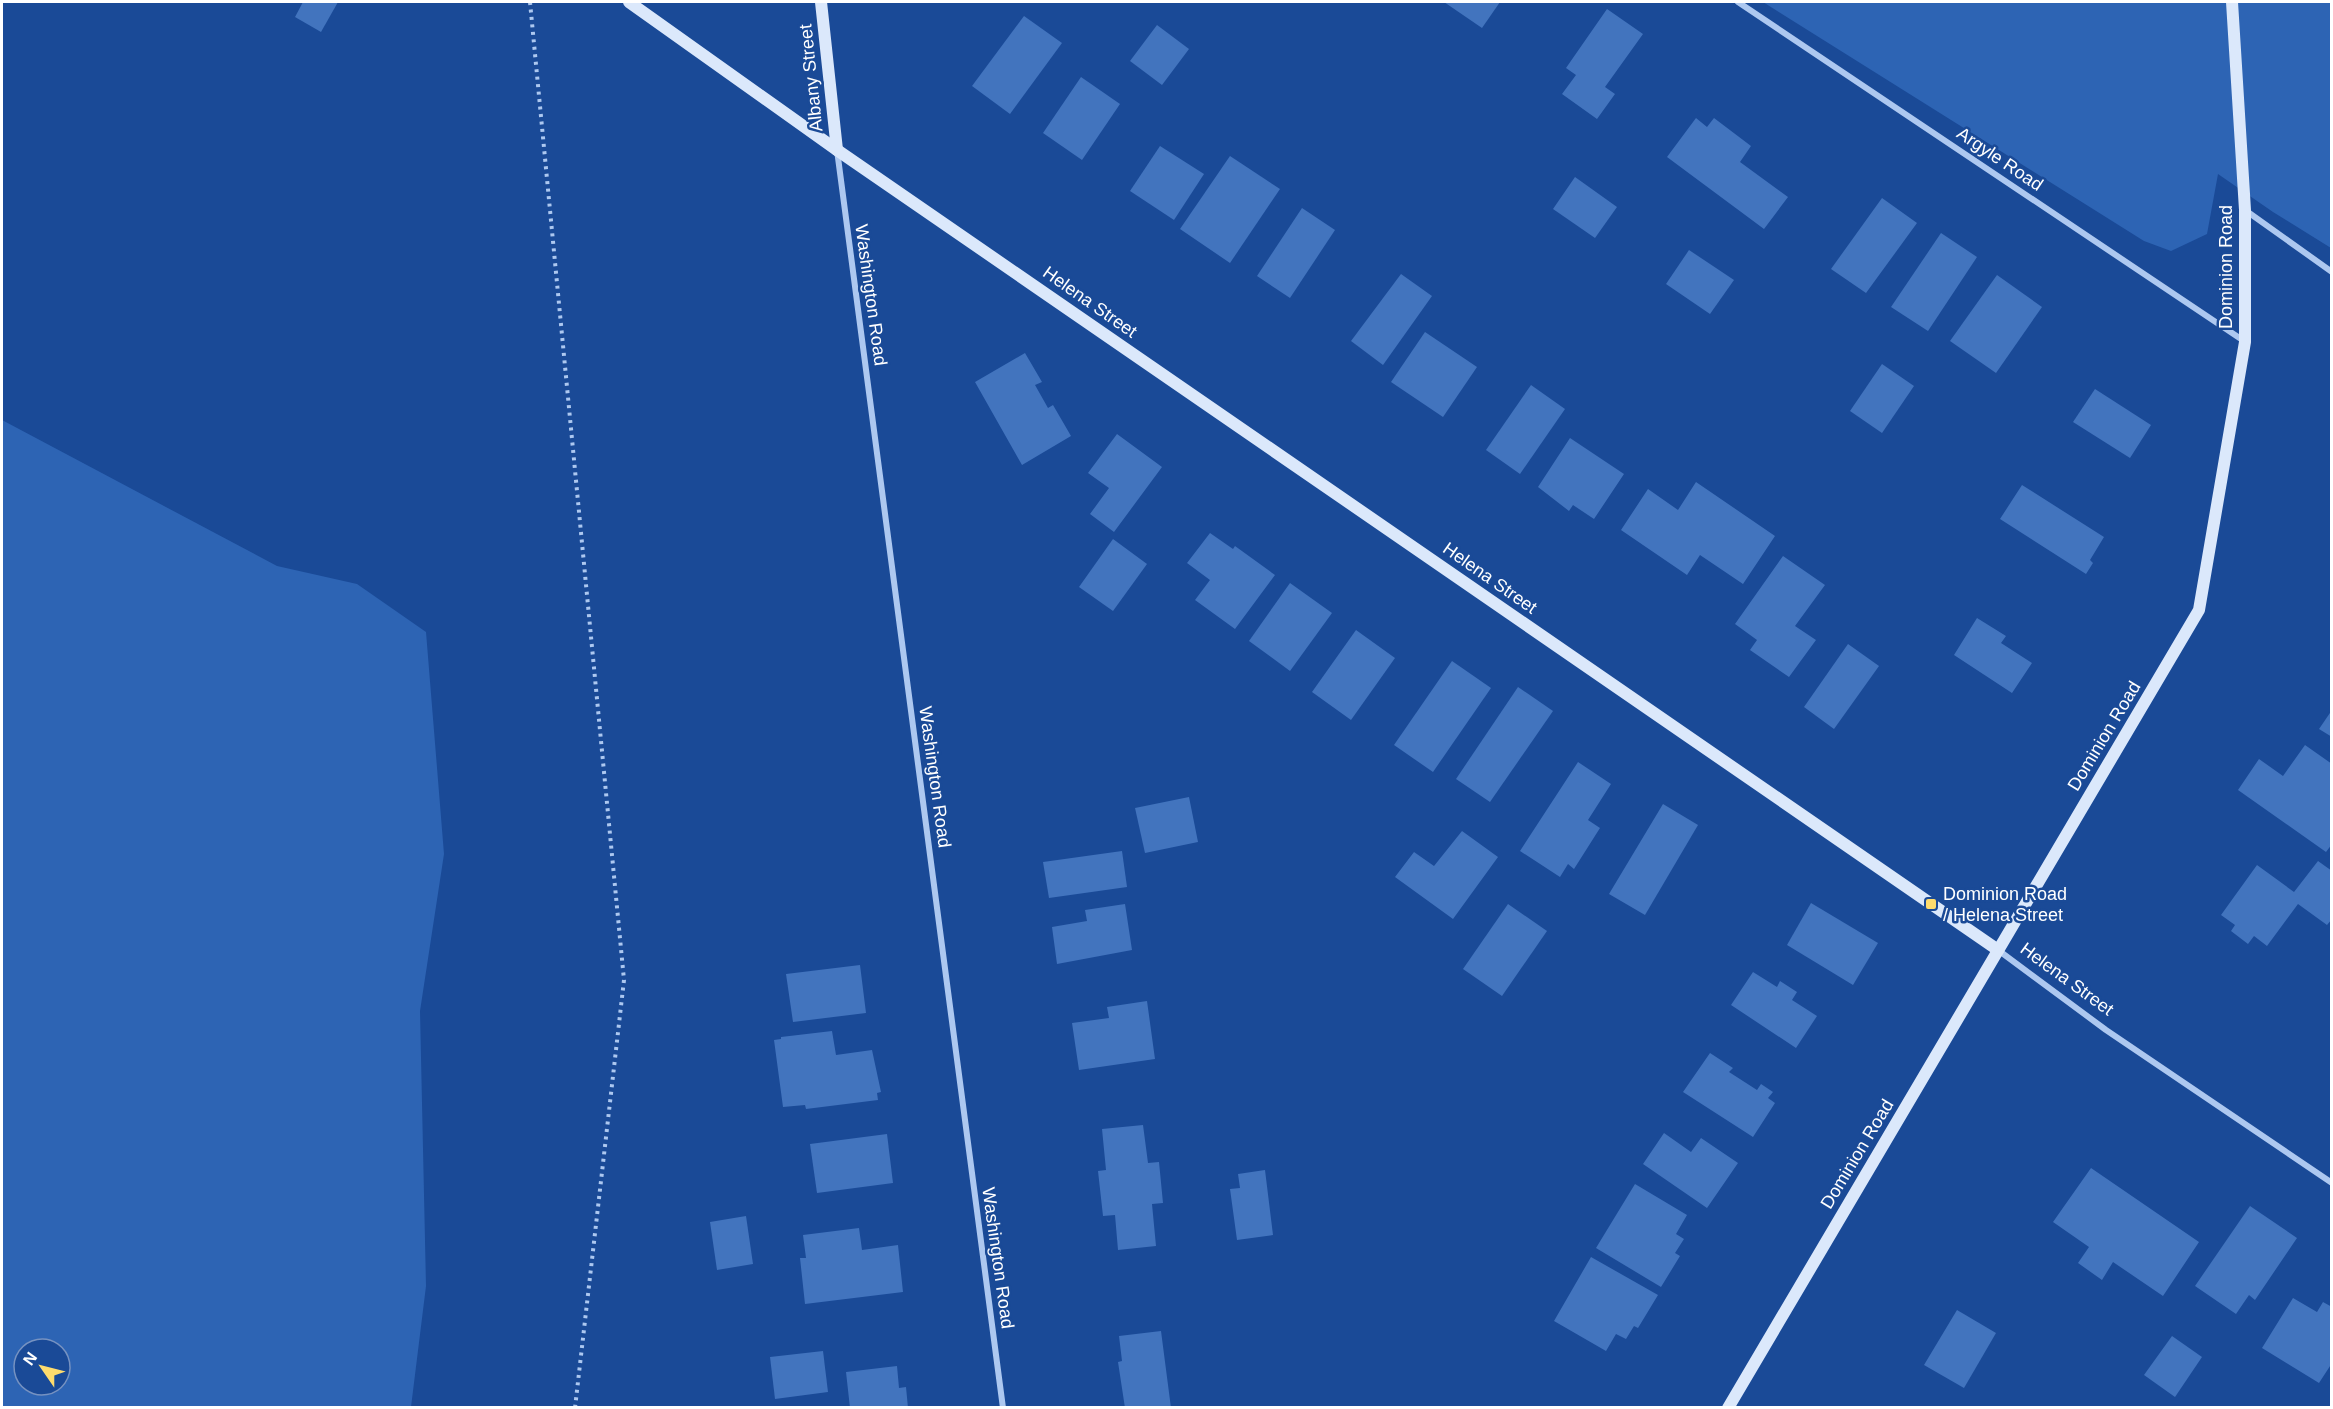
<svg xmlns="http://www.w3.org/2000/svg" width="2333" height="1409" font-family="Arial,sans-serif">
  <rect width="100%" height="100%" fill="#1a4a97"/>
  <g fill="#2d64b4" fill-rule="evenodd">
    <path d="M1763,2H2331V248L2273,212L2218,174L2207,234L2171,251L2144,241Z"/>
    <path d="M2,420L277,566L357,584L426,632L444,854L420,1011L426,1286L411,1407H2ZM24,1349H60V1385H24Z"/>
  </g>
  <g fill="#4274be">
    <path d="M303,2H338L321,32L295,17Z"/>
    <path d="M1444,2H1500L1482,28Z"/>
    <path d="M1607,9L1643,34L1605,87L1615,94L1597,119L1562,94L1576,75L1566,68Z"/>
    <path d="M1024,16L1062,43L1010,114L972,86Z"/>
    <path d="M1157,25L1189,49L1162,85L1130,61Z"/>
    <path d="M1081,77L1120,104L1082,160L1043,133Z"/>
    <path d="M1696,118L1707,127L1714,118L1751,146L1740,162L1788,197L1764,229L1667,157Z"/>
    <path d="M1160,146L1204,174L1174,220L1130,191Z"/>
    <path d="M1230,156L1280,189L1230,263L1180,229Z"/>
    <path d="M1575,177L1617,207L1595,238L1553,209Z"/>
    <path d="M1882,198L1917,223L1866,293L1831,269Z"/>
    <path d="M1302,208L1335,230L1290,298L1257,276Z"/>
    <path d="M1941,233L1977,257L1928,331L1891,307Z"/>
    <path d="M1689,250L1734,280L1710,314L1666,284Z"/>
    <path d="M1401,274L1432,296L1383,365L1351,341Z"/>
    <path d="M1997,275L2042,307L1996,373L1950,341Z"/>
    <path d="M1425,332L1477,367L1443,417L1391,382Z"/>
    <path d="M1025,353L1042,382L1035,385L1048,408L1053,405L1071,436L1022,465L975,382Z"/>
    <path d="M1882,364L1914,386L1882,433L1850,411Z"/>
    <path d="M1531,385L1565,409L1520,474L1486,450Z"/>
    <path d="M2095,389L2151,425L2130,458L2073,422Z"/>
    <path d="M1117,434L1162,467L1114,532L1090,514L1109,488L1088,473Z"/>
    <path d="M1570,438L1624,474L1594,519L1573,505L1569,511L1538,487Z"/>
    <path d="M1696,482L1775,536L1743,584L1700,555L1687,575L1621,530L1648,489L1678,510Z"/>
    <path d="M2022,485L2104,537L2090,560L2093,563L2086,574L2000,519Z"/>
    <path d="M1210,533L1233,549L1235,546L1275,575L1235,629L1195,600L1210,580L1187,563Z"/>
    <path d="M1113,539L1147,564L1113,611L1079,587Z"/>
    <path d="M1783,556L1825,585L1795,626L1816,640L1789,677L1750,650L1757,640L1735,624Z"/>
    <path d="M1290,583L1332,613L1290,671L1249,641Z"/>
    <path d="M1977,618L2006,636L2001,643L2032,663L2012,693L1954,655Z"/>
    <path d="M1356,630L1395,658L1351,720L1312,692Z"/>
    <path d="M1848,644L1879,666L1834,729L1804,707Z"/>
    <path d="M1452,661L1491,688L1433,772L1394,745Z"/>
    <path d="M1518,687L1553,711L1490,802L1456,779Z"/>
    <path d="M2332,710V737L2319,729Z"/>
    <path d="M2305,745L2332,764V844L2326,852L2238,790L2259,759L2283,776Z"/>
    <path d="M1578,762L1611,784L1588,820L1600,828L1574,869L1568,864L1560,877L1520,851Z"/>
    <path d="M1189,797L1198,842L1145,853L1135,808Z"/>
    <path d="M1663,804L1698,825L1645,915L1609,894Z"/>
    <path d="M1462,831L1498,857L1453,919L1395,877L1414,852L1434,866Z"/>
    <path d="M1122,851L1127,887L1049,898L1043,862Z"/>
    <path d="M2318,861L2332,871V919L2327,925L2298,904L2267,946L2254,936L2248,944L2231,931L2235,925L2221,915L2257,865L2294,892Z"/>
    <path d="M1811,903L1878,943L1853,985L1787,945Z"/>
    <path d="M1125,904L1132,950L1057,964L1052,927L1087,921L1085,910Z"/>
    <path d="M1508,904L1547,931L1502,996L1463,969Z"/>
    <path d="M860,965L866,1013L793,1022L786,974Z"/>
    <path d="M1753,972L1777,987L1780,981L1797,992L1792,1000L1817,1016L1796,1048L1731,1005Z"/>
    <path d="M1147,1001L1155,1059L1079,1070L1072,1023L1109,1018L1107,1007Z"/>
    <path d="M832,1031L836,1055L872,1050L881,1092L877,1093L878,1100L806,1109L805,1105L783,1107L774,1040L781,1039V1037Z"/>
    <path d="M1710,1053L1733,1068L1729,1072L1757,1090L1761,1084L1773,1092L1768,1098L1775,1103L1753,1137L1683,1092Z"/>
    <path d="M1143,1125L1148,1163L1159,1162L1163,1203L1152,1204L1156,1246L1118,1250L1115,1215L1103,1216L1098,1171L1106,1170L1102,1129Z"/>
    <path d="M1664,1133L1691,1152L1701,1138L1738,1163L1707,1208L1643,1164Z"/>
    <path d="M887,1134L893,1183L817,1193L810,1144Z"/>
    <path d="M2091,1168L2199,1242L2163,1296L2113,1262L2102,1280L2078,1263L2089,1247L2053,1222Z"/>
    <path d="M1265,1170L1273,1235L1237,1240L1230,1189L1240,1188L1238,1174Z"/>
    <path d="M1635,1184L1687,1215L1676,1234L1684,1239L1675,1253L1680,1256L1661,1287L1596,1248Z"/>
    <path d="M2250,1206L2297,1238L2255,1300L2249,1295L2236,1314L2195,1286Z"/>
    <path d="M746,1216L753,1264L717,1270L710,1222Z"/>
    <path d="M859,1228L862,1250L898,1245L903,1292L805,1304L800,1258H806L803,1235Z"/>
    <path d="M1591,1257L1658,1295L1638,1328L1634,1326L1626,1339L1616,1334L1606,1351L1554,1321Z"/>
    <path d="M2293,1298L2317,1312L2323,1302L2332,1307V1363L2319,1383L2262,1348Z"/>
    <path d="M1957,1310L1996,1333L1964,1388L1924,1365Z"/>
    <path d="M1161,1331L1171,1408H1125L1118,1362L1122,1361L1119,1336Z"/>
    <path d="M2172,1336L2202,1357L2175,1397L2144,1375Z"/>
    <path d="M823,1351L828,1392L775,1399L770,1357Z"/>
    <path d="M897,1366L899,1388L906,1387L908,1408H850L846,1372Z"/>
  </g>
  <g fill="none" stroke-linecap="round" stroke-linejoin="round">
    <path stroke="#adc8f0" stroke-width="4" stroke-dasharray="3 4.5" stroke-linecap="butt" d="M530,2L624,980L575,1408"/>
    <g stroke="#adc8f0" stroke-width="6">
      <path d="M1738,2L2244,341"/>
      <path d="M837,150L1003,1408"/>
      <path d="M2245,210L2332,272"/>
      <path d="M1998,950L2106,1030L2332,1183"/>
    </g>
    <g stroke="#dbe8fb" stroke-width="12">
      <path d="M629,2L837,150L1998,950"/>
      <path d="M821,2L837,150"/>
      <path d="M1728,1408L2199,610L2245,342V210L2232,2"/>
    </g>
  </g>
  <rect fill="#ffdc6d" stroke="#1a4a97" stroke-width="2" x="1925" y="898" width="12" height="12" rx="3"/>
  <g text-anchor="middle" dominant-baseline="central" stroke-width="5" stroke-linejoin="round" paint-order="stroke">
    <g font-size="18" fill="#fff" stroke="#1a4a97">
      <text transform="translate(811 78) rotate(-96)">Albany Street</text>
      <text transform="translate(2000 159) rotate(34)">Argyle Road</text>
      <text transform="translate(2226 267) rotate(-90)">Dominion Road</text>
      <text transform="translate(871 295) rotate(82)">Washington Road</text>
      <text transform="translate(1090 302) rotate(35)">Helena Street</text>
      <text transform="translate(1490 578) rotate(35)">Helena Street</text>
      <text transform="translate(2104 736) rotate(-59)">Dominion Road</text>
      <text transform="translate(935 777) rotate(82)">Washington Road</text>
      <text transform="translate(2067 979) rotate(36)">Helena Street</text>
      <text transform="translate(1857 1154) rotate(-59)">Dominion Road</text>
      <text transform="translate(998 1258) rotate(82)">Washington Road</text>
    </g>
    <g font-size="18" fill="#fff" stroke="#1a4a97" text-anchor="start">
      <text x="1943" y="894">Dominion Road<tspan x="1943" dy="21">/ Helena Street</tspan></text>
    </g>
  </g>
  <rect width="2333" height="1409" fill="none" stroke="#ffffff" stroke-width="6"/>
  <g transform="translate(42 1367) rotate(305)"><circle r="28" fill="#1a4a97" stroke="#7692c1" stroke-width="1.5"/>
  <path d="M0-4.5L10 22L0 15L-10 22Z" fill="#ffdc6d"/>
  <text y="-9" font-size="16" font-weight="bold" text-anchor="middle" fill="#ffffff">N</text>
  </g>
</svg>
